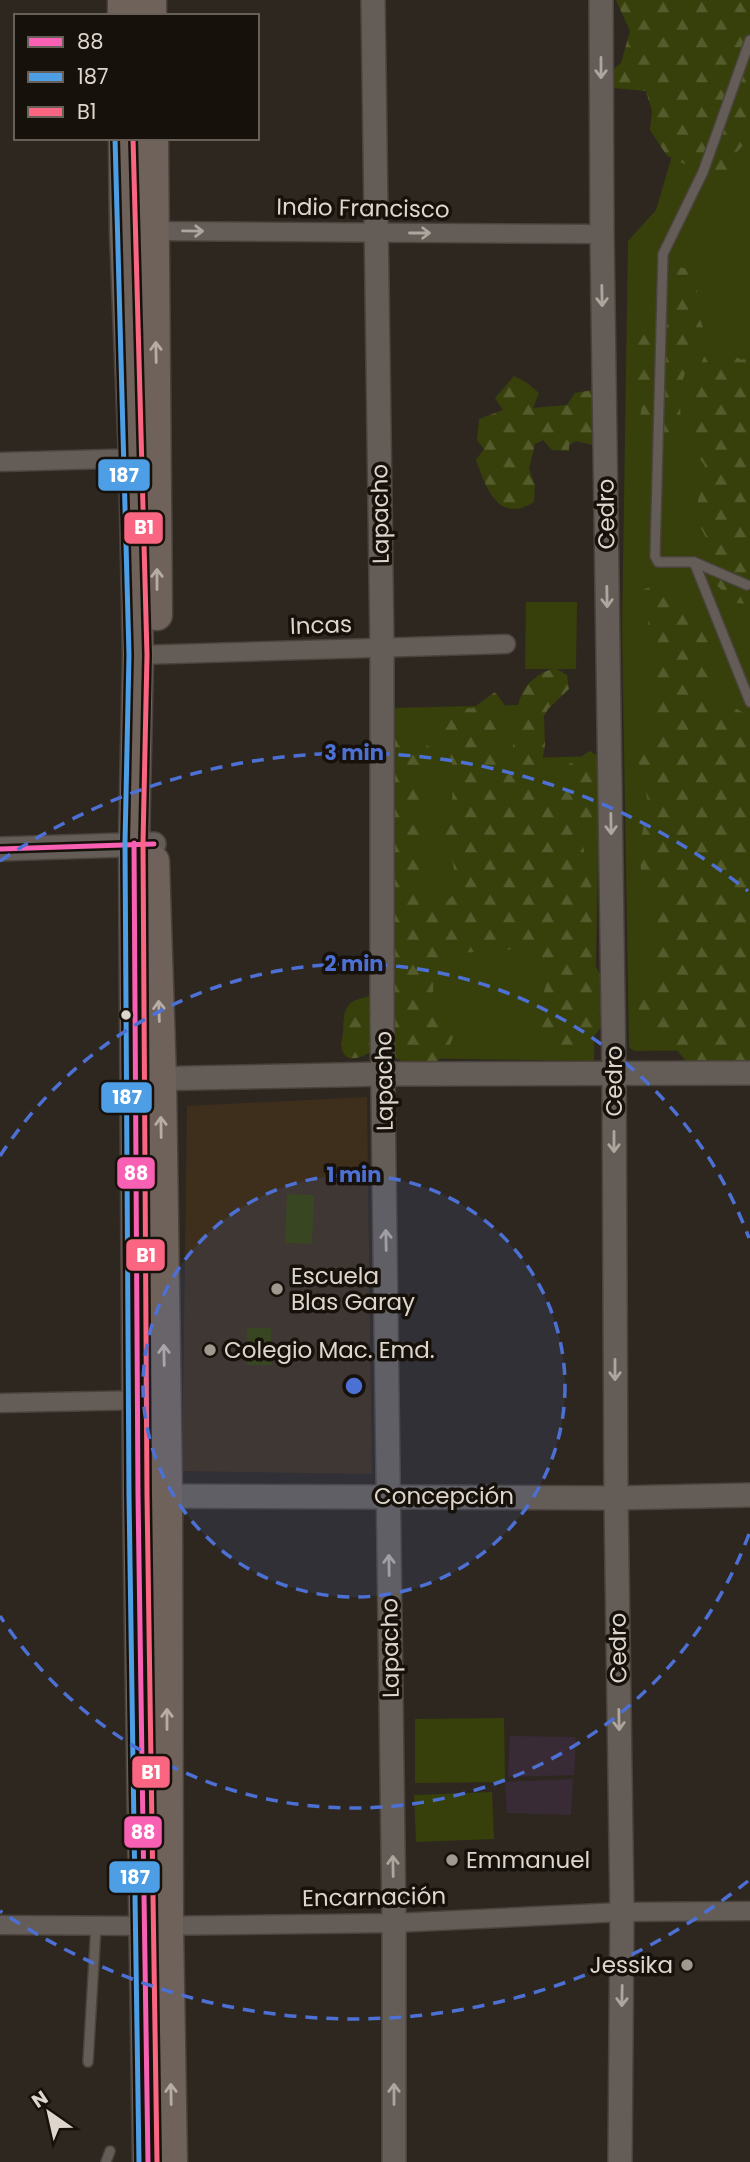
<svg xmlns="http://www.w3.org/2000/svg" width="750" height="2162" font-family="Poppins,sans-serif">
  <defs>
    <pattern id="forest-firs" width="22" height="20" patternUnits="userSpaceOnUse" patternTransform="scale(1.75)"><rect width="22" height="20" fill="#37400a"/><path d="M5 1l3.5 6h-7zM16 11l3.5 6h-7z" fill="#545b2c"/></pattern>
  </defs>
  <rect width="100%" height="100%" fill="#2e2720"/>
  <path fill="#3e2f1d" d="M367,1097L372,1474L182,1471L187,1106Z"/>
  <g fill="#382b36">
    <path d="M510,1736L576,1737L574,1775L508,1777Z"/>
    <path d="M573,1779L571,1815L507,1813L505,1782Z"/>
  </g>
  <g fill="#37400a">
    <path d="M718,0H750V1050L634,1051L629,1047L622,630L628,241L656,210Z"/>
    <path d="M526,602H577L576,669H525Z"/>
    <path d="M524,705L527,758L600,756L594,1061L397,1058L386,708Z"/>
    <path d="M287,1194L314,1195L312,1244L285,1243Z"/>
    <path d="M247,1328H271L272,1365H247Z"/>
    <path d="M504,1718L505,1782L415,1783V1719Z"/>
    <path d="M492,1792L494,1839L416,1842L414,1795Z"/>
  </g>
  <g fill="url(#forest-firs)">
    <path d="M616,0H746V12L750,21V138L734,155L723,188L703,172L667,156L650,130L652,111L646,91L614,88L604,77L621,63L630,31Z"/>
    <path d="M674,266L692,270L697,280V311L704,330C688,359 675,390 682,423L668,435L642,440L640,419L642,403L636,389L635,350L636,333L641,321L656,319L668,311L671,284L663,274Z"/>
    <path d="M716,348L742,360L750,355V604L736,603L711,580V547L695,517L705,466L694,450L693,380L704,357Z"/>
    <path d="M514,376L526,382L539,393L533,408L567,405L575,393L593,390L596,435L593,445L576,441L569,445V451L552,450L543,440L535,444L529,469L535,485L534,502C498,524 486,488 476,460L484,449L477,440L479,419L503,410L495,398Z"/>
    <path d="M674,576L676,596L694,612L713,651L706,690L750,717V1067L697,1073L664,1036L637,1019L643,985L657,974L654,931L658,904L642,879L639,851L648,802L637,756L651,729V702L660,685L649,657L648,621L643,590Z"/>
    <path d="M555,668L567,675L569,689L548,709L544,716L545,746L539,775L540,789L552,797L560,783L563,768L590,751L602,759L598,803L586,832L583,846L592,890L595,965L602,978L606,1020C593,1039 582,1052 559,1057L536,1041L538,1010L547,982L549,967L541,956L530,948L445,954C425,984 432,1012 453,1037C449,1048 445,1057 434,1063C426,1067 422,1067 414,1065C409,1064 402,1062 398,1059C379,1042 396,951 392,925V737L406,730L419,736L429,747C432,781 403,870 430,896C434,900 440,901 445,903L457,891L453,863L447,849L445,835L452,807L453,777L452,763L444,733L445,718L458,709L473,708L495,692L504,704C500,722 493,742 495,760L510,765C520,724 506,683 555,668Z"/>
    <path d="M369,996L374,997L375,1048C368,1055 347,1066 342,1050C340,1045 343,1038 343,1033C344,1024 342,1013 349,1005C353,999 362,999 369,996Z"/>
  </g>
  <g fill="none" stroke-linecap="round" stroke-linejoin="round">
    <defs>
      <g id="service">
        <path d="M694,562L750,702"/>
        <path d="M747,585L694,562H658L655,556L663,254L703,172L750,40"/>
        <path d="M88,2062L96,1926"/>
        <path d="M106,2162L110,2151"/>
      </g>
      <g id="minor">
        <path d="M146,231L602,234"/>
        <path d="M0,462L143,458"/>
        <path d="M138,655L506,644"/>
        <path d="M0,1403L147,1400"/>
        <path d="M0,1925L146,1926L394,1923L622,1912L750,1911"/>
      </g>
      <g id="tertiary">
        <path d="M373,0L382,648V1022L394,1923V2162"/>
        <path d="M601,0L602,234L614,1074L616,1498L622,1912L620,2162"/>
        <path d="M0,849L154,844"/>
        <path d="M144,1079L385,1074L750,1073"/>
        <path d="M151,1496L616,1498L750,1495"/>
      </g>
      <g id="trunk">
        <path d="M123,0V16"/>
        <path d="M151,0V16"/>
        <path d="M124,138L125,232L134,458L138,655L134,843L138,1495L148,2162"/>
        <path d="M153,138L157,615"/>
        <path d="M154,861L161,1079L167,1496L168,1925L172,2162"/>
      </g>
    </defs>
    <use href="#service" stroke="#4a433d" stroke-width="12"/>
    <use href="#minor" stroke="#4a433d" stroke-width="21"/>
    <use href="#tertiary" stroke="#4a433d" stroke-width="26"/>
    <use href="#trunk" stroke="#4a433d" stroke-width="33"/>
    <use href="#service" stroke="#645d57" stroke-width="9"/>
    <use href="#minor" stroke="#645d57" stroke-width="18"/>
    <use href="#tertiary" stroke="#645d57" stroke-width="23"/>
    <use href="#trunk" stroke="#6e625a" stroke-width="30"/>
    <defs>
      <g id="bus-1">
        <path d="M134,843L138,1495L148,2162"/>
        <path d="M0,849L154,844"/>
      </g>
      <path id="bus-2" d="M115,138L129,655L125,843L129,1495L139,2162"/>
      <path id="bus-3" d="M133,138L147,655L143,843L147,1495L157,2162"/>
    </defs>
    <use href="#bus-1" stroke="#17110b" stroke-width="10"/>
    <use href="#bus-2" stroke="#17110b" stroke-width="10"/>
    <use href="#bus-3" stroke="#17110b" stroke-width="10"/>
    <use href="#bus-1" stroke="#f860b3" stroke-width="5"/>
    <use href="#bus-2" stroke="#4d9ee5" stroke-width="5"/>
    <use href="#bus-3" stroke="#fa6682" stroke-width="5"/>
  </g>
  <defs><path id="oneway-shaft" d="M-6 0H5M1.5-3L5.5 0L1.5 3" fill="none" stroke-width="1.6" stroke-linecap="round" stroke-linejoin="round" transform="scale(1.75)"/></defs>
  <g stroke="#ada69e">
    <use href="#oneway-shaft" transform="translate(601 68) rotate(90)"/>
    <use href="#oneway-shaft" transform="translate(193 231) rotate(1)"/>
    <use href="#oneway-shaft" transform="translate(420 233)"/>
    <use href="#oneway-shaft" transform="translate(602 296) rotate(89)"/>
    <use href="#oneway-shaft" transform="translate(607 597) rotate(89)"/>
    <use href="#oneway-shaft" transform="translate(611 824) rotate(89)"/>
    <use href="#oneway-shaft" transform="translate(614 1142) rotate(90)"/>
    <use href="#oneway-shaft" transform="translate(386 1240) rotate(-91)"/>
    <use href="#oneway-shaft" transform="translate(615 1370) rotate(90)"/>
    <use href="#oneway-shaft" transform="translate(389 1565) rotate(-91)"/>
    <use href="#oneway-shaft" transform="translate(619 1720) rotate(89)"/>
    <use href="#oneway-shaft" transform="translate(393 1866) rotate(-91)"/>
    <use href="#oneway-shaft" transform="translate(622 1996) rotate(91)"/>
    <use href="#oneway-shaft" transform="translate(394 2094) rotate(-90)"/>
  </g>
  <g stroke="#b7ada5">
    <use href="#oneway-shaft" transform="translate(156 352) rotate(-91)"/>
    <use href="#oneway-shaft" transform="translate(157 579) rotate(-90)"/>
    <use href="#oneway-shaft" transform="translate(159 1011) rotate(-92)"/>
    <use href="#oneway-shaft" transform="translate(161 1127) rotate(-91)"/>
    <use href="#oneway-shaft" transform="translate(164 1355) rotate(-91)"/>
    <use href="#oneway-shaft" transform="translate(167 1719) rotate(-90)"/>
    <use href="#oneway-shaft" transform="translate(171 2094) rotate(-91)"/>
  </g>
  <circle cx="354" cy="1386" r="211" fill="#4d70d5" fill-opacity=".12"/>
  <g fill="none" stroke="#4d70d5" stroke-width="3.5" stroke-dasharray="12 9">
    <circle cx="354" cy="1386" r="211"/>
    <path d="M749 1534A422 422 0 0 1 0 1616M0 1156A422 422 0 0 1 749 1238"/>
    <path d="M748 1881A633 633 0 0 1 0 1911M0 861A633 633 0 0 1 748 891"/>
  </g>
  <circle fill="#ded6cd" stroke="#17110b" stroke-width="2.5" cx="126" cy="1015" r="6"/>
  <g fill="#a09990" stroke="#17110b" stroke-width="2.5">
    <circle cx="277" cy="1289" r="7"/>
    <circle cx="210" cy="1350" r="7"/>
    <circle cx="452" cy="1860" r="7"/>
    <circle cx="687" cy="1965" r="7"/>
  </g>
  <g text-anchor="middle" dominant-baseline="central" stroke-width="7" stroke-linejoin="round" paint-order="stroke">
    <g font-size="23" fill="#ded6cd" stroke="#17110b">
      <text transform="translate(363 208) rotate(1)">Indio Francisco</text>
      <text transform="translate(380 514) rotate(-91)">Lapacho</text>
      <text transform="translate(606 514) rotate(-91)">Cedro</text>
      <text transform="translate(321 625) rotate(-2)">Incas</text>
      <text transform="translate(384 1081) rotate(-91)">Lapacho</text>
      <text transform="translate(614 1081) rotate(-90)">Cedro</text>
      <text x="444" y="1496">Concepción</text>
      <text transform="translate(390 1648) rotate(-91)">Lapacho</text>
      <text transform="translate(618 1648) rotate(-91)">Cedro</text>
      <text transform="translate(374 1897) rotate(-1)">Encarnación</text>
    </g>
    <g font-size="23" fill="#ded6cd" stroke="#17110b" text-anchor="start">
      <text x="291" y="1276">Escuela<tspan x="291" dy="26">Blas Garay</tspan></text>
      <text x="224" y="1350">Colegio Mac. Emd.</text>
      <text x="466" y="1860">Emmanuel</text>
      <text x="673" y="1965" text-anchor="end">Jessika</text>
    </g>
  </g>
  <circle cx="354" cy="1386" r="10" fill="#4d70d5" stroke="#17110b" stroke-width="3.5"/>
  <g font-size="21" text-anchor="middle" font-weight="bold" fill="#4d70d5" stroke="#17110b" stroke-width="7" stroke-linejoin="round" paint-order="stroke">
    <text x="354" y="760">3 min</text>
    <text x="354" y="971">2 min</text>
    <text x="354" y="1182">1 min</text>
  </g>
  <g stroke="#17110b" stroke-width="2.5">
    <rect x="97" y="458" width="54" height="34" rx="7" fill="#4d9ee5"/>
    <rect x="123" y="511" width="41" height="34" rx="7" fill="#fa6682"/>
    <rect x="100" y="1081" width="53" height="33" rx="7" fill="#4d9ee5"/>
    <rect x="116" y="1156" width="40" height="34" rx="7" fill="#f860b3"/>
    <rect x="125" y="1238" width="41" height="34" rx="7" fill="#fa6682"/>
    <rect x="131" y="1755" width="40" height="34" rx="7" fill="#fa6682"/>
    <rect x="123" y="1815" width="40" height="34" rx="7" fill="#f860b3"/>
    <rect x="108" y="1860" width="53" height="34" rx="7" fill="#4d9ee5"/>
  </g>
  <g font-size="19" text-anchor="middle" font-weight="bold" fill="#fff">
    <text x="124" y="482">187</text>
    <text x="144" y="534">B1</text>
    <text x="127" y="1104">187</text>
    <text x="136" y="1180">88</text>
    <text x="146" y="1262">B1</text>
    <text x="151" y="1779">B1</text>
    <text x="143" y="1839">88</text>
    <text x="135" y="1884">187</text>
  </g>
  <rect x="14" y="14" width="245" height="126" fill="#17110b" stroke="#676059" stroke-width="2"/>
  <rect x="28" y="37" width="35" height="10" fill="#f860b3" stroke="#676059" stroke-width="2"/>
  <text x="77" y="49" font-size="21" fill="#ded6cd">88</text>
  <rect x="28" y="72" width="35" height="10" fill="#4d9ee5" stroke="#676059" stroke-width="2"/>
  <text x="77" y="84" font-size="21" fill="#ded6cd">187</text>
  <rect x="28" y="107" width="35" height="10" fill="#fa6682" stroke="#676059" stroke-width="2"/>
  <text x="77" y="119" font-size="21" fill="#ded6cd">B1</text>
  <g transform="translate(49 2113) rotate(326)" stroke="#17110b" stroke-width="5" paint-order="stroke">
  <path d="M0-5L12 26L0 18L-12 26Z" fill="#ded6cd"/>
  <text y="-10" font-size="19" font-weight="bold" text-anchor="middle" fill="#ded6cd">N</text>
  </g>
</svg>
